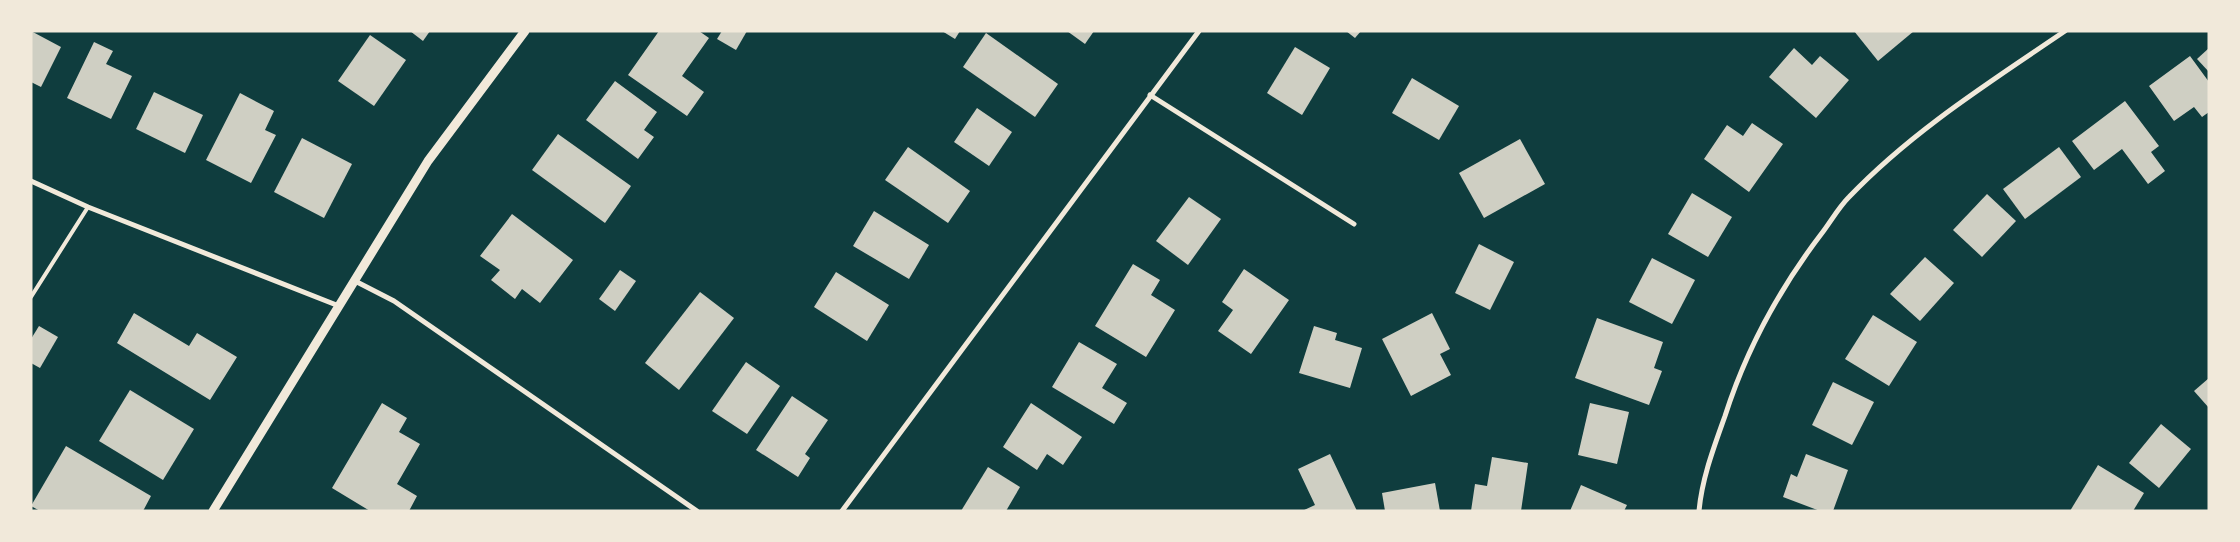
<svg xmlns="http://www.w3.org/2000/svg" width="2240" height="542" font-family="'PT Sans',sans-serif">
  <rect width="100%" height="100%" fill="#0f3d3e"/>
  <g fill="#cfcfc3">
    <path d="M31,31L61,47L41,87L31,82Z"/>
    <path d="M410,31H430L423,41Z"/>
    <path d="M659,31H699L709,38L682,76L704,92L687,116L628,75Z"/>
    <path d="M722,31H747L736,50L717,39Z"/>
    <path d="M942,31H960L955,39Z"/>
    <path d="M1067,31H1094L1085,44Z"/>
    <path d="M1346,31H1361L1355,38Z"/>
    <path d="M1854,31H1914L1878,61Z"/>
    <path d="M986,33L1058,84L1035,117L963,67Z"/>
    <path d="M370,35L406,60L374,106L338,81Z"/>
    <path d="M94,42L113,51L106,64L132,76L111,119L67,98Z"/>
    <path d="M1295,47L1330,68L1302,115L1267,93Z"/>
    <path d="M1794,48L1812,65L1820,56L1849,80L1816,118L1769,77Z"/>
    <path d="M2209,48V72L2197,59Z"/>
    <path d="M2190,56L2209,82V112L2202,117L2194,107L2174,121L2149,86Z"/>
    <path d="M1412,78L1459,106L1439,140L1392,113Z"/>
    <path d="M615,81L657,112L644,130L654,137L638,159L586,120Z"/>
    <path d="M154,92L203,115L185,153L136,129Z"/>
    <path d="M240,93L274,111L265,130L276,135L251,183L206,160Z"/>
    <path d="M2125,101L2159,146L2151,152L2165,171L2148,184L2122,149L2094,170L2072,141Z"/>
    <path d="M977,108L1012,132L989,166L954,142Z"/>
    <path d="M1752,123L1783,144L1749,192L1704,159L1727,125L1743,136Z"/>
    <path d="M558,134L631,186L605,223L532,170Z"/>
    <path d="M302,138L352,164L324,218L274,192Z"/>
    <path d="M1520,139L1545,184L1484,218L1459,173Z"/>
    <path d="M908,147L970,191L948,223L885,180Z"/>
    <path d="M2059,147L2081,177L2025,219L2003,189Z"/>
    <path d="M1692,193L1732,217L1708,257L1668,234Z"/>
    <path d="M1987,194L2016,221L1982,257L1953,230Z"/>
    <path d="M1189,197L1221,219L1188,265L1156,241Z"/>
    <path d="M874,211L929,245L909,279L853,246Z"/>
    <path d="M512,214L573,260L540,303L522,289L515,299L491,280L500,270L480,256Z"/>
    <path d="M1479,244L1514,262L1490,310L1455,293Z"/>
    <path d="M1925,257L1954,283L1920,321L1890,294Z"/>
    <path d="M1652,258L1695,280L1672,324L1629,302Z"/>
    <path d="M1133,264L1160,280L1151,295L1175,310L1146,357L1095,326Z"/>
    <path d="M1244,269L1289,300L1251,354L1218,331L1233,310L1222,302Z"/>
    <path d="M620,270L636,281L615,311L599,299Z"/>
    <path d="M836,272L889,305L867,341L814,307Z"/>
    <path d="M700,292L734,318L679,390L645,363Z"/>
    <path d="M134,313L189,346L197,333L237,357L210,400L117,343Z"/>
    <path d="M1432,313L1450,349L1440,354L1451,375L1411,396L1382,339Z"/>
    <path d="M1873,315L1917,342L1889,386L1845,359Z"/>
    <path d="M1597,318L1663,342L1654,368L1662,371L1649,405L1575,378Z"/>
    <path d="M39,326L58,337L40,368L31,363V339Z"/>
    <path d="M1314,326L1337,333L1335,340L1362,348L1350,388L1299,373Z"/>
    <path d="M1079,342L1117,364L1102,388L1127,403L1114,424L1052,387Z"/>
    <path d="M746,362L780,386L747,434L712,411Z"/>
    <path d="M2209,378V408L2194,391Z"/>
    <path d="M1833,382L1874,402L1852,445L1812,425Z"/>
    <path d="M130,390L194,429L163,480L99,441Z"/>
    <path d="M792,396L828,420L805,454L810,458L798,477L756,450Z"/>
    <path d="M382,403L407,418L399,432L420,444L397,484L417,496L409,511H370L332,488Z"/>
    <path d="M1031,403L1082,437L1063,465L1047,454L1037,470L1003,447Z"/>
    <path d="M1590,403L1629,412L1617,464L1578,455Z"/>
    <path d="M2161,424L2191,449L2159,488L2129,463Z"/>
    <path d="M66,446L151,496L143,511H40L31,506Z"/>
    <path d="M1330,454L1357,511H1302L1315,505L1298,469Z"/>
    <path d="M1806,454L1848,470L1833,511H1820L1783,497L1791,474L1797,477Z"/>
    <path d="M1492,457L1528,463L1521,511H1471L1475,484L1487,486Z"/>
    <path d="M2098,465L2144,493L2133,511H2070Z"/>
    <path d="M988,467L1020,487L1006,511H961Z"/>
    <path d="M1435,483L1440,511H1385L1382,493Z"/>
    <path d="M1581,485L1627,505L1624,511H1570Z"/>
  </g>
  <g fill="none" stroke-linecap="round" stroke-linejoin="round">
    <path stroke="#f1e9da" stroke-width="4" d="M31,297L88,207"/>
    <g stroke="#f1e9da" stroke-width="5">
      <path d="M1150,95L1354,224"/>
      <path d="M31,181L88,207L339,306"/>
      <path d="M355,281L394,301L697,511"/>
      <path d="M842,511L1199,31"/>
      <path d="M1699,511C1702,478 1714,447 1725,416C1746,350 1780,288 1822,233C1831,221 1839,207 1849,197C1912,131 1990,82 2065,31"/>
    </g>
    <path stroke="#f1e9da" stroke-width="9" d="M213,511L428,161L525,31"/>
  </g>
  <rect width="2240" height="542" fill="none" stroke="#f1e9da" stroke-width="65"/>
</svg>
